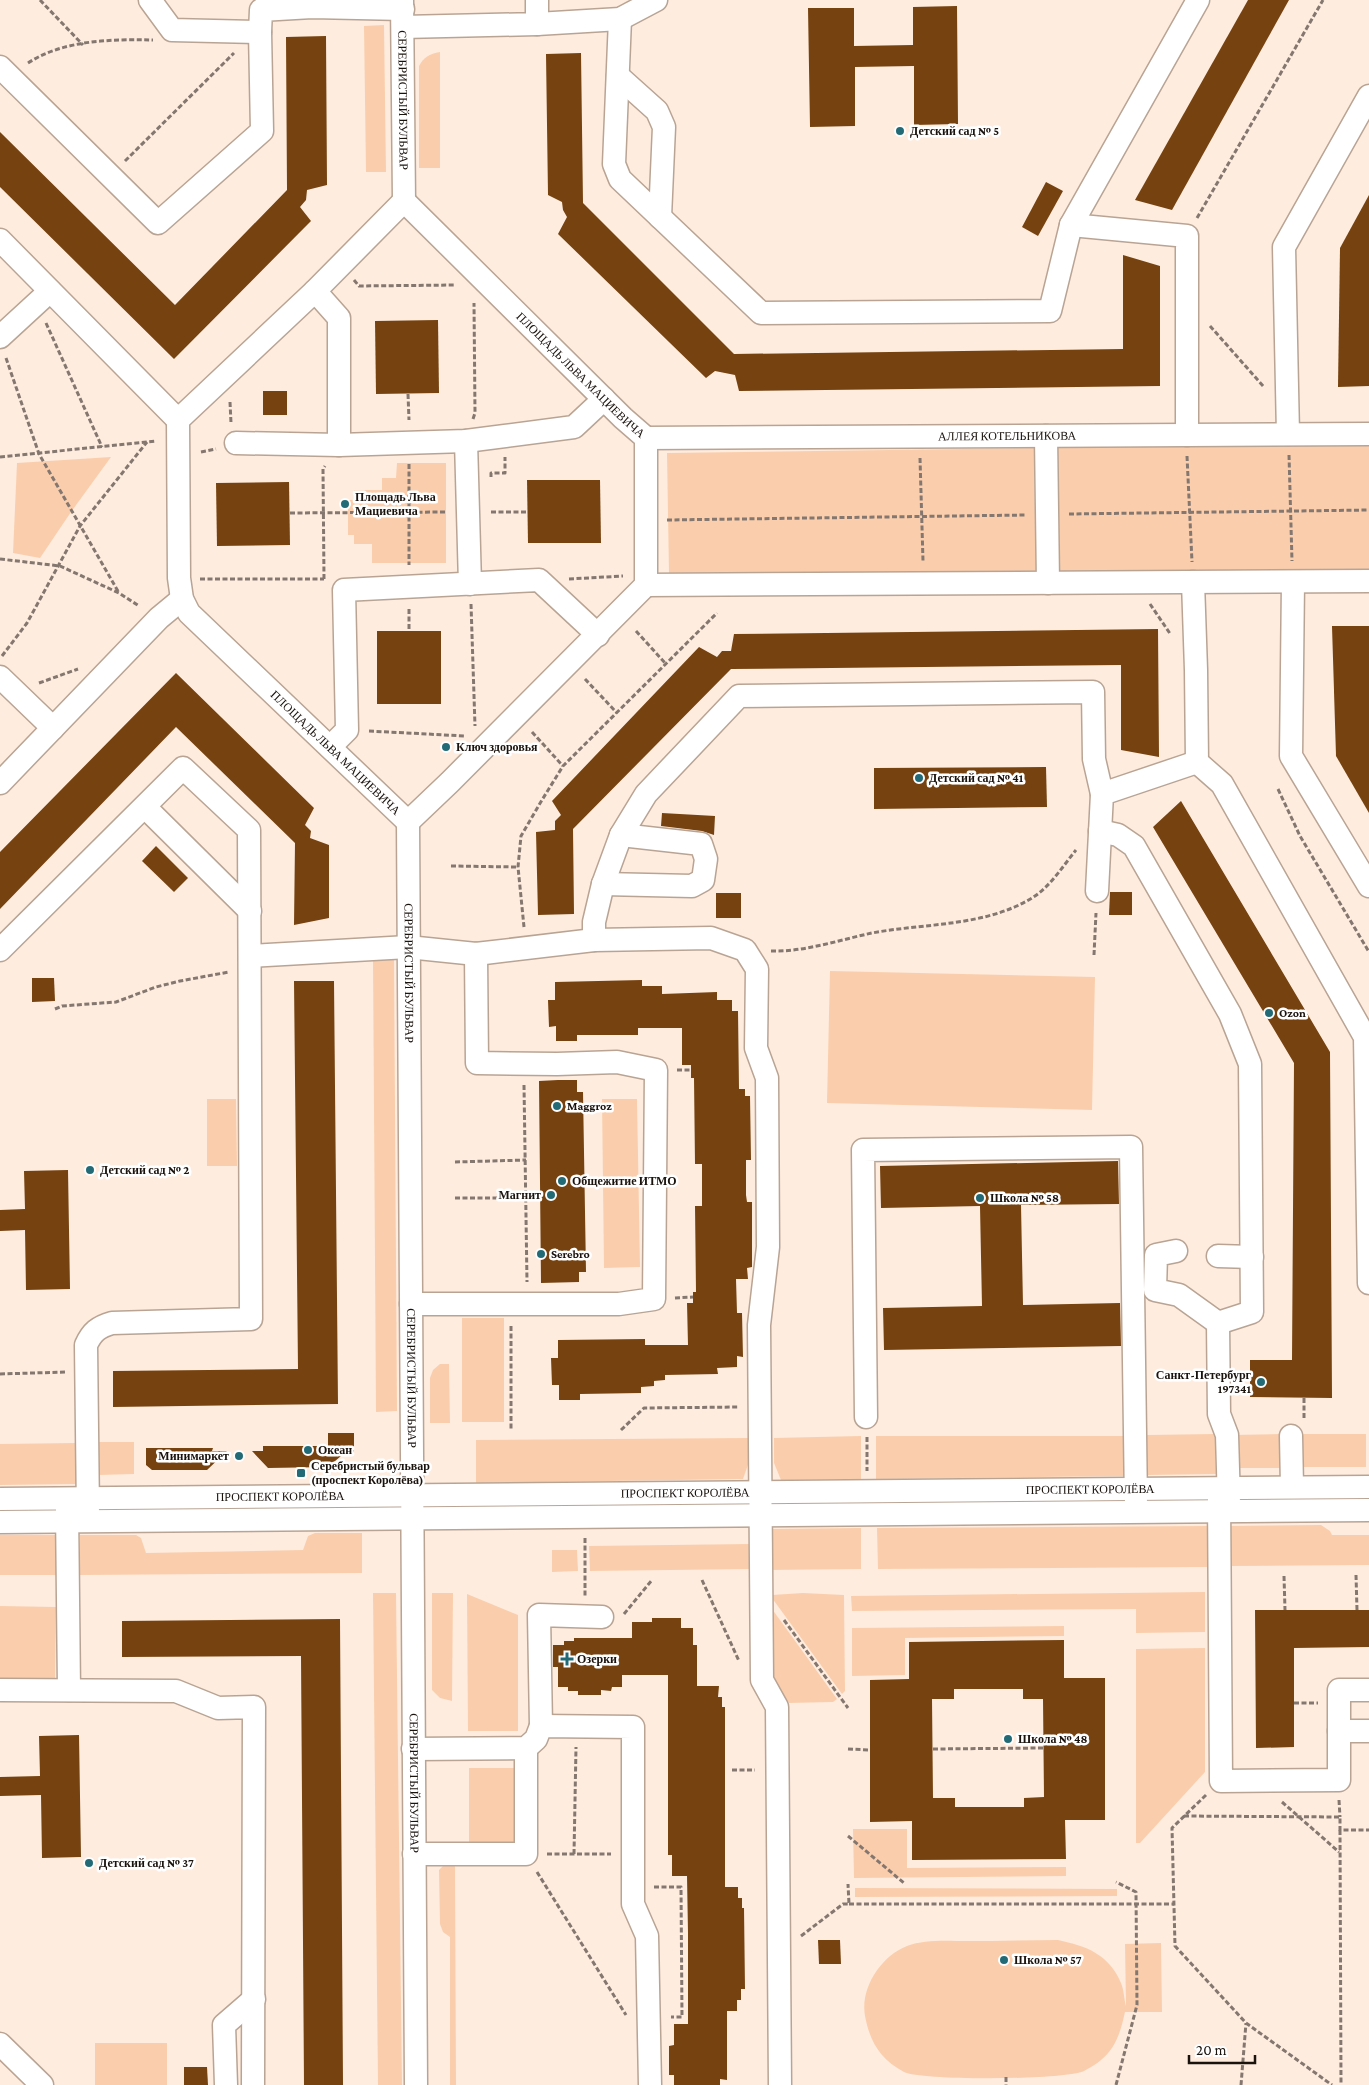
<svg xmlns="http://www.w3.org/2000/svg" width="1369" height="2085" font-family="'Crimson Pro',serif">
  <rect width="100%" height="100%" fill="#feecdf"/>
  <g fill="#faceac">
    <path d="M384,25L386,172H366L364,26Z"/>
    <path d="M440,52V168H419V66C424,57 429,54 440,52Z"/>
    <path d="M1369,443V570L1058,571L1056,448Z"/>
    <path d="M1034,448L1036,572L669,573L667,453Z"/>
    <path d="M111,457L71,512L40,558L13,553L17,463Z"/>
    <path d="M397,463H446V563H372V544H354V535H348V500H354V490H382V478H396Z"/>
    <path d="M373,958H394L397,1411L376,1412Z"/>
    <path d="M830,971L1095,977L1092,1110L827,1103Z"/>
    <path d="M207,1099H236L237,1166H207Z"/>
    <path d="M602,1099H637L640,1267L604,1268Z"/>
    <rect x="462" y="1318" width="42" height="104"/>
    <path d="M440,1364H449L450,1423H430V1378L433,1370Z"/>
    <path d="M1215,1434L1216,1474L1147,1475V1435Z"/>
    <path d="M1282,1434L1283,1468H1233V1435Z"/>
    <rect x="1300" y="1434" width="66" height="33"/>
    <path d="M861,1436V1479L781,1480L774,1463V1438Z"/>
    <path d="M876,1436H1128V1476L876,1479Z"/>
    <path d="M749,1438V1462L743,1479L476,1483V1440Z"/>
    <path d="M99,1442H134V1474L99,1475Z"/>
    <path d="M76,1443V1484L0,1485V1444Z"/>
    <path d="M1321,1525L1330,1531L1332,1535H1369V1565L1230,1566V1526Z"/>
    <path d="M1207,1526V1567L878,1569L877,1528Z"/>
    <path d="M861,1528V1569L768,1570V1529Z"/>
    <path d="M315,1533H362V1573L80,1575V1535H136L141,1538L146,1553L303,1550L308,1536Z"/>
    <rect x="0" y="1535" width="58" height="40"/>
    <path d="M750,1544L751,1569L590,1571L589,1546Z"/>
    <path d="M552,1550H577L578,1571L552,1572Z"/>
    <path d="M1205,1592V1632L1136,1633V1609L852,1611L851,1596Z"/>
    <path d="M373,1593H396L402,2085H378Z"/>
    <path d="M432,1593H453L452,1701L440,1698L432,1690Z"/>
    <path d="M803,1593L844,1595L845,1691L842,1694L772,1598V1595Z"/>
    <path d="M467,1594L518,1615V1731H468Z"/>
    <path d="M0,1606L56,1607L55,1684L0,1683Z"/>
    <path d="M772,1609L837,1699L833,1702L789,1703L773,1681Z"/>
    <path d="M1064,1626V1636L905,1638V1675L852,1676V1628Z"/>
    <path d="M1205,1648V1772L1140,1843H1136V1649Z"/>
    <rect x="469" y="1768" width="48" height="74"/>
    <path d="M853,1829H907V1868L1066,1867V1876L854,1878Z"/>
    <path d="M455,1861L456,2085H450V1937L443,1932L440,1924L439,1870L445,1864Z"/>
    <path d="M855,1888L1117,1889V1896L855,1897Z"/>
    <path d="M1058,1940C1086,1946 1109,1954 1121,1983C1124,1990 1124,1999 1126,2006L1125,1944L1161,1943L1162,2012H1125C1119,2040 1112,2057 1084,2071C1066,2080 922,2081 904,2072C880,2059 870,2042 865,2016C860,1988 881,1956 907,1946C925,1939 948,1941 967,1941C997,1941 1028,1940 1058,1940Z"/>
    <rect x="95" y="2043" width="72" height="42"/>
  </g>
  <g fill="#76420f" fill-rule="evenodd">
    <path d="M1248,0H1289L1172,210L1135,200Z"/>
    <path d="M957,6L958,124L914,125V66L855,67V126L810,127L808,8H854V46L913,45V7Z"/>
    <path d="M326,36L327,185L307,190L306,200L300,207L311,221L174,359L0,187V132L175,305L287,190L286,37Z"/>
    <path d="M581,53L583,203L734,354L1123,349V255L1160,266V386L739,391L735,375L715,371L706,378L558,234L567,217L563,210L562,202L548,195L546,54Z"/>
    <path d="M1046,182L1063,191L1038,236L1022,227Z"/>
    <path d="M1369,195V386L1338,387L1340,248Z"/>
    <path d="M438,320L439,393L376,394L375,321Z"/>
    <rect x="263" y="391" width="24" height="24"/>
    <path d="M527,480H600L601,543H528Z"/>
    <path d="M289,482L290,545L217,546L216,483Z"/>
    <path d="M1332,626H1369V813L1336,756Z"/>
    <path d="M1158,629L1159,757L1121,750V665L731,669L573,829L574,914L538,915L536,832L555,830V821L561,815L552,801L699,647L717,657L722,651H731L734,634Z"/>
    <rect x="377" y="631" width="64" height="73"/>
    <path d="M176,673L314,808L305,825L311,831L310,838L329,845V918L294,925L295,843L176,727L0,909V852Z"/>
    <path d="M1046,767L1047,807L874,809V768Z"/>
    <path d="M1181,801L1330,1052L1332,1398L1250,1397V1360H1292L1294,1063L1153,827Z"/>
    <path d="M662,813L715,816L714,835L702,831L661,826Z"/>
    <path d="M156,846L188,878L174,892L142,861Z"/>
    <path d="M1110,892H1132V915H1109Z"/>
    <rect x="716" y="893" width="25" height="25"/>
    <path d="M32,978H54L55,1001L32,1002Z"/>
    <path d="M642,980V986H662V994L717,992V1000H732V1011H738L739,1089H745V1096H750L751,1160H746V1195L747,1202H752V1267L747,1268L748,1279H736L737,1313H742L743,1357L737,1356V1367L717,1368L718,1374L665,1375V1380L654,1381V1386L641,1387V1393L580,1394V1400H559V1385H552L551,1358H558V1340L645,1339V1345H688L687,1303H693V1292H696L695,1206H702V1164H695L694,1078H691V1065H682V1028H638V1035H577V1041H556V1026L549,1027L548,1000H555V982Z"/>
    <path d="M294,981H334L338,1404L113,1407V1371L298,1369Z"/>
    <path d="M558,1080H577V1092H583L586,1272H579V1282L541,1283L539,1081Z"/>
    <path d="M1118,1161L1119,1204L1021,1205L1023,1305L1120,1303L1121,1346L884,1350L883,1308L982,1306L980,1206L881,1208L880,1166Z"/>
    <path d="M68,1170L70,1289L26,1290L25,1230L0,1231V1210L25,1209L24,1171Z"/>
    <path d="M328,1433H354V1455L341,1456L328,1467L268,1468L252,1451H263V1446H328Z"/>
    <path d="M146,1448H213L212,1451H227L207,1470H152L146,1465Z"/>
    <path d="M1255,1610H1369V1647L1294,1648V1747L1256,1748Z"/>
    <path d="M652,1618H681V1628H693V1645H697V1686H719L718,1697H722V1707H725V1887H738V1898H742V1908H744L745,1989H741V2000H737V2011H727V2080L720,2079V2085H674V2075H669V2046L674,2045V2024H688V1933L687,1876H672V1855H668V1675H622V1687H612L611,1691L601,1690V1695H578V1691H568V1687H558V1667H553V1645H564V1641H574V1638H632V1622H652Z"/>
    <path d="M340,1619L343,2085H304L301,1656L122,1657V1621Z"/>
    <path d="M1064,1640V1678H1105V1820H1065L1066,1859L912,1860V1821L870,1822V1680L909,1679V1642ZM954,1689H1023V1699H1043L1044,1797L1024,1798V1807H955V1798H933L932,1699H954Z"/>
    <path d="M79,1735L81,1857L42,1858L41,1795L0,1796V1777L40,1776L39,1736Z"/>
    <path d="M818,1940H840L841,1964H819Z"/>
    <path d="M184,2067H207L208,2085H184Z"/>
  </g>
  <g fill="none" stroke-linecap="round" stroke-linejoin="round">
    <defs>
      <g id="minor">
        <path d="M150,0L172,30L260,32"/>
        <path id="s1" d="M402,0L404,201"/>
        <path d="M620,19L614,164L620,179L761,313L1050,311L1071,225L1198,0"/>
        <path d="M537,24L620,19L656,0"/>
        <path d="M403,27L537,24V0"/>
        <path d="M0,67L158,223L262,131L260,32L261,10L312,7L403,9"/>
        <path d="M618,76L657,111L664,127L660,217"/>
        <path id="s2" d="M404,201L623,418L646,438V585L450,782L408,822"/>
        <path id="s3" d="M404,201L315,291L178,420L179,578L182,599L189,613L408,822"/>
        <path d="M1071,225L1187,236V435"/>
        <path d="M0,240L178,420"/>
        <path d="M315,291L339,318V445"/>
        <path d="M0,337L50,291"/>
        <path d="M1288,434L1284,247L1369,96"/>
        <path d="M1046,436L1048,583"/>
        <path id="s4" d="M646,438L1369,434"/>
        <path d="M466,441L470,584"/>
        <path d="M236,443L339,445L466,441L505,436L574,427L604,399"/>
        <path d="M1193,582L1196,670L1197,762L1222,784L1365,1037L1369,1283"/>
        <path d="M1293,582L1291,756L1369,886"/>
        <path d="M646,585L1369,581"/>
        <path d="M0,677L53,728"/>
        <path d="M330,747L347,730L344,590L539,580L598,635"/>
        <path d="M0,783L159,618L182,599"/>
        <path d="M145,807L250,911"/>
        <path id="s5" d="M408,822L416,2085"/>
        <path d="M1100,831L1118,835L1134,846L1230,1014L1250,1064L1252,1312L1218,1323"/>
        <path d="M603,884L692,886L703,880L706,859L701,844L621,835"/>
        <path d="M1097,891L1102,794L1197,762"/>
        <path d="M594,940V922L603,884L621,835L646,794L739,696L1093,692L1094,759L1102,794"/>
        <path d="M0,950L183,768L249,830L251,1319L112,1323C98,1327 92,1332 86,1345L88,1514"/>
        <path d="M251,956L408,947L476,954L594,940L711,938L745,950L757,969L756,1048L767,1078L768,1247L759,1325L762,1680L777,1707L780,2085"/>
        <path d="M1176,1251L1156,1255L1155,1290L1179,1295L1218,1323"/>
        <path d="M1218,1256L1252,1257"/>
        <path d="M411,1304H619L654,1299L656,1070L617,1062L557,1064L477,1063L476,954"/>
        <path d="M1218,1323L1219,1414L1227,1435L1229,1503"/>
        <path d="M866,1417L863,1150L1131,1147L1136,1504"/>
        <path d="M1291,1436L1292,1487"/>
        <path d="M1219,1496L1221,1781L1339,1780V1690H1369"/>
        <path id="s6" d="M0,1499L1369,1487"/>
        <path d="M67,1508L69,1690"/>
        <path d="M0,1522L1369,1510"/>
        <path d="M0,1690L176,1691L218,1708L254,1707L253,2085"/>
        <path d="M541,1726L539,1615L602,1617"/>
        <path d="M1339,1731H1369"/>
        <path d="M413,1749L526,1748L536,1739L541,1726L633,1727V1904L647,1936L650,2085"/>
        <path d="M414,1854H526V1748"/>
        <path d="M0,2044L42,2085"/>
        <path d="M226,2085L224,2025L254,1999"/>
      </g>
    </defs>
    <use href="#minor" stroke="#b9a494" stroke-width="25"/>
    <g stroke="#84776f" stroke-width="3" stroke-dasharray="5 2.5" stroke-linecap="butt">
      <path d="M40,0L83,45"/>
      <path d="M28,63C63,40 112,39 153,40"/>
      <path d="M125,161L234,53"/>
      <path d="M1197,218L1323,0"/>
      <path d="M354,280L359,286L456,285"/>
      <path d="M46,323L102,447"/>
      <path d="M1210,326L1264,387"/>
      <path d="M6,358L39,454L119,593"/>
      <path d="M408,394L409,420"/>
      <path d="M230,402L231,423"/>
      <path d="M473,419L475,413L474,303"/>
      <path d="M201,452L216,449"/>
      <path d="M1289,455L1292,561"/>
      <path d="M1187,456L1192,562"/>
      <path d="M0,457L156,441"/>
      <path d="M920,458L923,561"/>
      <path d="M409,464V565"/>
      <path d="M491,477V473H505V457"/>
      <path d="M491,512H527"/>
      <path d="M290,513L447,512"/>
      <path d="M1069,514L1369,510"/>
      <path d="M667,520L1026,515"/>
      <path d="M0,559L60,566L119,593L139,606"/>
      <path d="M200,579H324"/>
      <path d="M324,579L323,469L325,466"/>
      <path d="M569,579L623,576"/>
      <path d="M471,604L475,726"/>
      <path d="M1150,604L1171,635"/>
      <path d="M409,609V631"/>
      <path d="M636,631L666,664"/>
      <path d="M2,656L27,623L80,526L147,442"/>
      <path d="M585,679L617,713"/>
      <path d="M39,683L78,669"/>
      <path d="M369,731L465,736"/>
      <path d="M532,732L563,766"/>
      <path d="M1278,789L1300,836L1369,952"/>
      <path d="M451,866L518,867"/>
      <path d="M524,927L518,867L521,836L542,800L563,766L717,613"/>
      <path d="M771,951C805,952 839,940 872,933C925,923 984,927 1032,898C1050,887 1063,866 1076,850"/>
      <path d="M1094,955L1096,913"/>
      <path d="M55,1009L62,1006L116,1002L156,987L180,981L229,972"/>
      <path d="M677,1070H691"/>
      <path d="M524,1085L527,1282"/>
      <path d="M455,1162L526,1160"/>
      <path d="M455,1198H526"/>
      <path d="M675,1298L693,1297"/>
      <path d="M511,1326V1431"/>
      <path d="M0,1374L66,1372"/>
      <path d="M1304,1398V1420"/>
      <path d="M621,1430L644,1408L739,1407"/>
      <path d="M867,1437V1471"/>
      <path d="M585,1538V1596"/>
      <path d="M1356,1575L1357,1610"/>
      <path d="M1284,1576L1285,1610"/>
      <path d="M702,1580L739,1661"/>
      <path d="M624,1614L652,1580"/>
      <path d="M784,1620L848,1708"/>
      <path d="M1294,1703H1318"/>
      <path d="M848,1749L870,1750"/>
      <path d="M933,1749L1043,1748"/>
      <path d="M732,1770H755"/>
      <path d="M1206,1795L1172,1828L1175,1946L1246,2023L1332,2085"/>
      <path d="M1339,1800L1340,1817"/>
      <path d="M1282,1802L1339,1852"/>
      <path d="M1184,1816L1340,1817V1830H1369"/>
      <path d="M1340,1830L1341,2085"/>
      <path d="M848,1836L904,1883"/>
      <path d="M547,1854H611"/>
      <path d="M574,1854L576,1747"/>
      <path d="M537,1872L626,2015"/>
      <path d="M654,1887H681L682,2017H671"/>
      <path d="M849,1904H1174"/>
      <path d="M801,1936L843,1904H849L848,1884"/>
      <path d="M1006,2077V2085"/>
      <path d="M1116,2085L1137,2005L1136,1892L1116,1882"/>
      <path d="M1241,2085L1246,2023"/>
    </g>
    <use href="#minor" stroke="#fff" stroke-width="22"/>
  </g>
  <g fill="#226b76" stroke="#fff" stroke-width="2">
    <circle cx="900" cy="131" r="5"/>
    <circle cx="345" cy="504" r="5"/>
    <circle cx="446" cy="747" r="5"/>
    <circle cx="919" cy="778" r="5"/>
    <circle cx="1269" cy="1013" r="5"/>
    <circle cx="557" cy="1106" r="5"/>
    <circle cx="90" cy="1170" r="5"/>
    <circle cx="562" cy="1181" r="5"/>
    <circle cx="551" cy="1195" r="5"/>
    <circle cx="980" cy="1198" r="5"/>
    <circle cx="541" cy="1254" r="5"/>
    <circle cx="1261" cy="1382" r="5"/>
    <circle cx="308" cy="1450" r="5"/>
    <circle cx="239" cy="1456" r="5"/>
    <rect x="296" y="1468" width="10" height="10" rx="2.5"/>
    <path d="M564.5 1651.5h5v5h5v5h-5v5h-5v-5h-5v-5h5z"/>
    <circle cx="1008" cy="1739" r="5"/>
    <circle cx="89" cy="1863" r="5"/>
    <circle cx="1004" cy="1960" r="5"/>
  </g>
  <g text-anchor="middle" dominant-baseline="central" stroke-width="5" stroke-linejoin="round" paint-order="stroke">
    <g font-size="12" fill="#1a120d" stroke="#fff">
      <text stroke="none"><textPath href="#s1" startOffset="100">СЕРЕБРИСТЫЙ БУЛЬВАР</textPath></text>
      <text stroke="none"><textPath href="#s2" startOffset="248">ПЛОЩАДЬ ЛЬВА МАЦИЕВИЧА</textPath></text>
      <text stroke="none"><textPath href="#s4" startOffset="361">АЛЛЕЯ КОТЕЛЬНИКОВА</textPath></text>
      <text stroke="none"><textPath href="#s3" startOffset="712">ПЛОЩАДЬ ЛЬВА МАЦИЕВИЧА</textPath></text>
      <text stroke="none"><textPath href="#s5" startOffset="151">СЕРЕБРИСТЫЙ БУЛЬВАР</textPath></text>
      <text stroke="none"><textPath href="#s5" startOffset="556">СЕРЕБРИСТЫЙ БУЛЬВАР</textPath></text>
      <text stroke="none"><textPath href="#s6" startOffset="1090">ПРОСПЕКТ КОРОЛЁВА</textPath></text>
      <text stroke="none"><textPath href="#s6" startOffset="685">ПРОСПЕКТ КОРОЛЁВА</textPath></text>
      <text stroke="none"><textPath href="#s6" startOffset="280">ПРОСПЕКТ КОРОЛЁВА</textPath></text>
      <text stroke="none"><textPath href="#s5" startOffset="961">СЕРЕБРИСТЫЙ БУЛЬВАР</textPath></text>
    </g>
    <g font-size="12" font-weight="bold" fill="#1a120d" stroke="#fff" text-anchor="start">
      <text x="910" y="131">Детский сад № 5</text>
      <text x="355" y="497">Площадь Льва<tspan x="355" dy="14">Мациевича</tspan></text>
      <text x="456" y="747">Ключ здоровья</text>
      <text x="929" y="778">Детский сад № 41</text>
      <text x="1279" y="1013">Ozon</text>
      <text x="567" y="1106">Maggroz</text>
      <text x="100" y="1170">Детский сад № 2</text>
      <text x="572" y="1181">Общежитие ИТМО</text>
      <text x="541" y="1195" text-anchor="end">Магнит</text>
      <text x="990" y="1198">Школа № 58</text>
      <text x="551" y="1254">Serebro</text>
      <text x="1251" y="1375" text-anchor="end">Санкт-Петербург<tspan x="1251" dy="14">197341</tspan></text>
      <text x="318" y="1450">Океан</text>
      <text x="229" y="1456" text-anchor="end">Минимаркет</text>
      <text x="311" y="1466">Серебристый бульвар<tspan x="311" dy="14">(проспект Королёва)</tspan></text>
      <text x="577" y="1659">Озерки</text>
      <text x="1018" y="1739">Школа № 48</text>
      <text x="99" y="1863">Детский сад № 37</text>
      <text x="1014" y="1960">Школа № 57</text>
    </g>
  </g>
  <path d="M1189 2055v8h66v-8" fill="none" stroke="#1a120d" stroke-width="2.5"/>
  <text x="1196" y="2055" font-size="15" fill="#1a120d" stroke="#ffffff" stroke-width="4" paint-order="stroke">20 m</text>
</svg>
